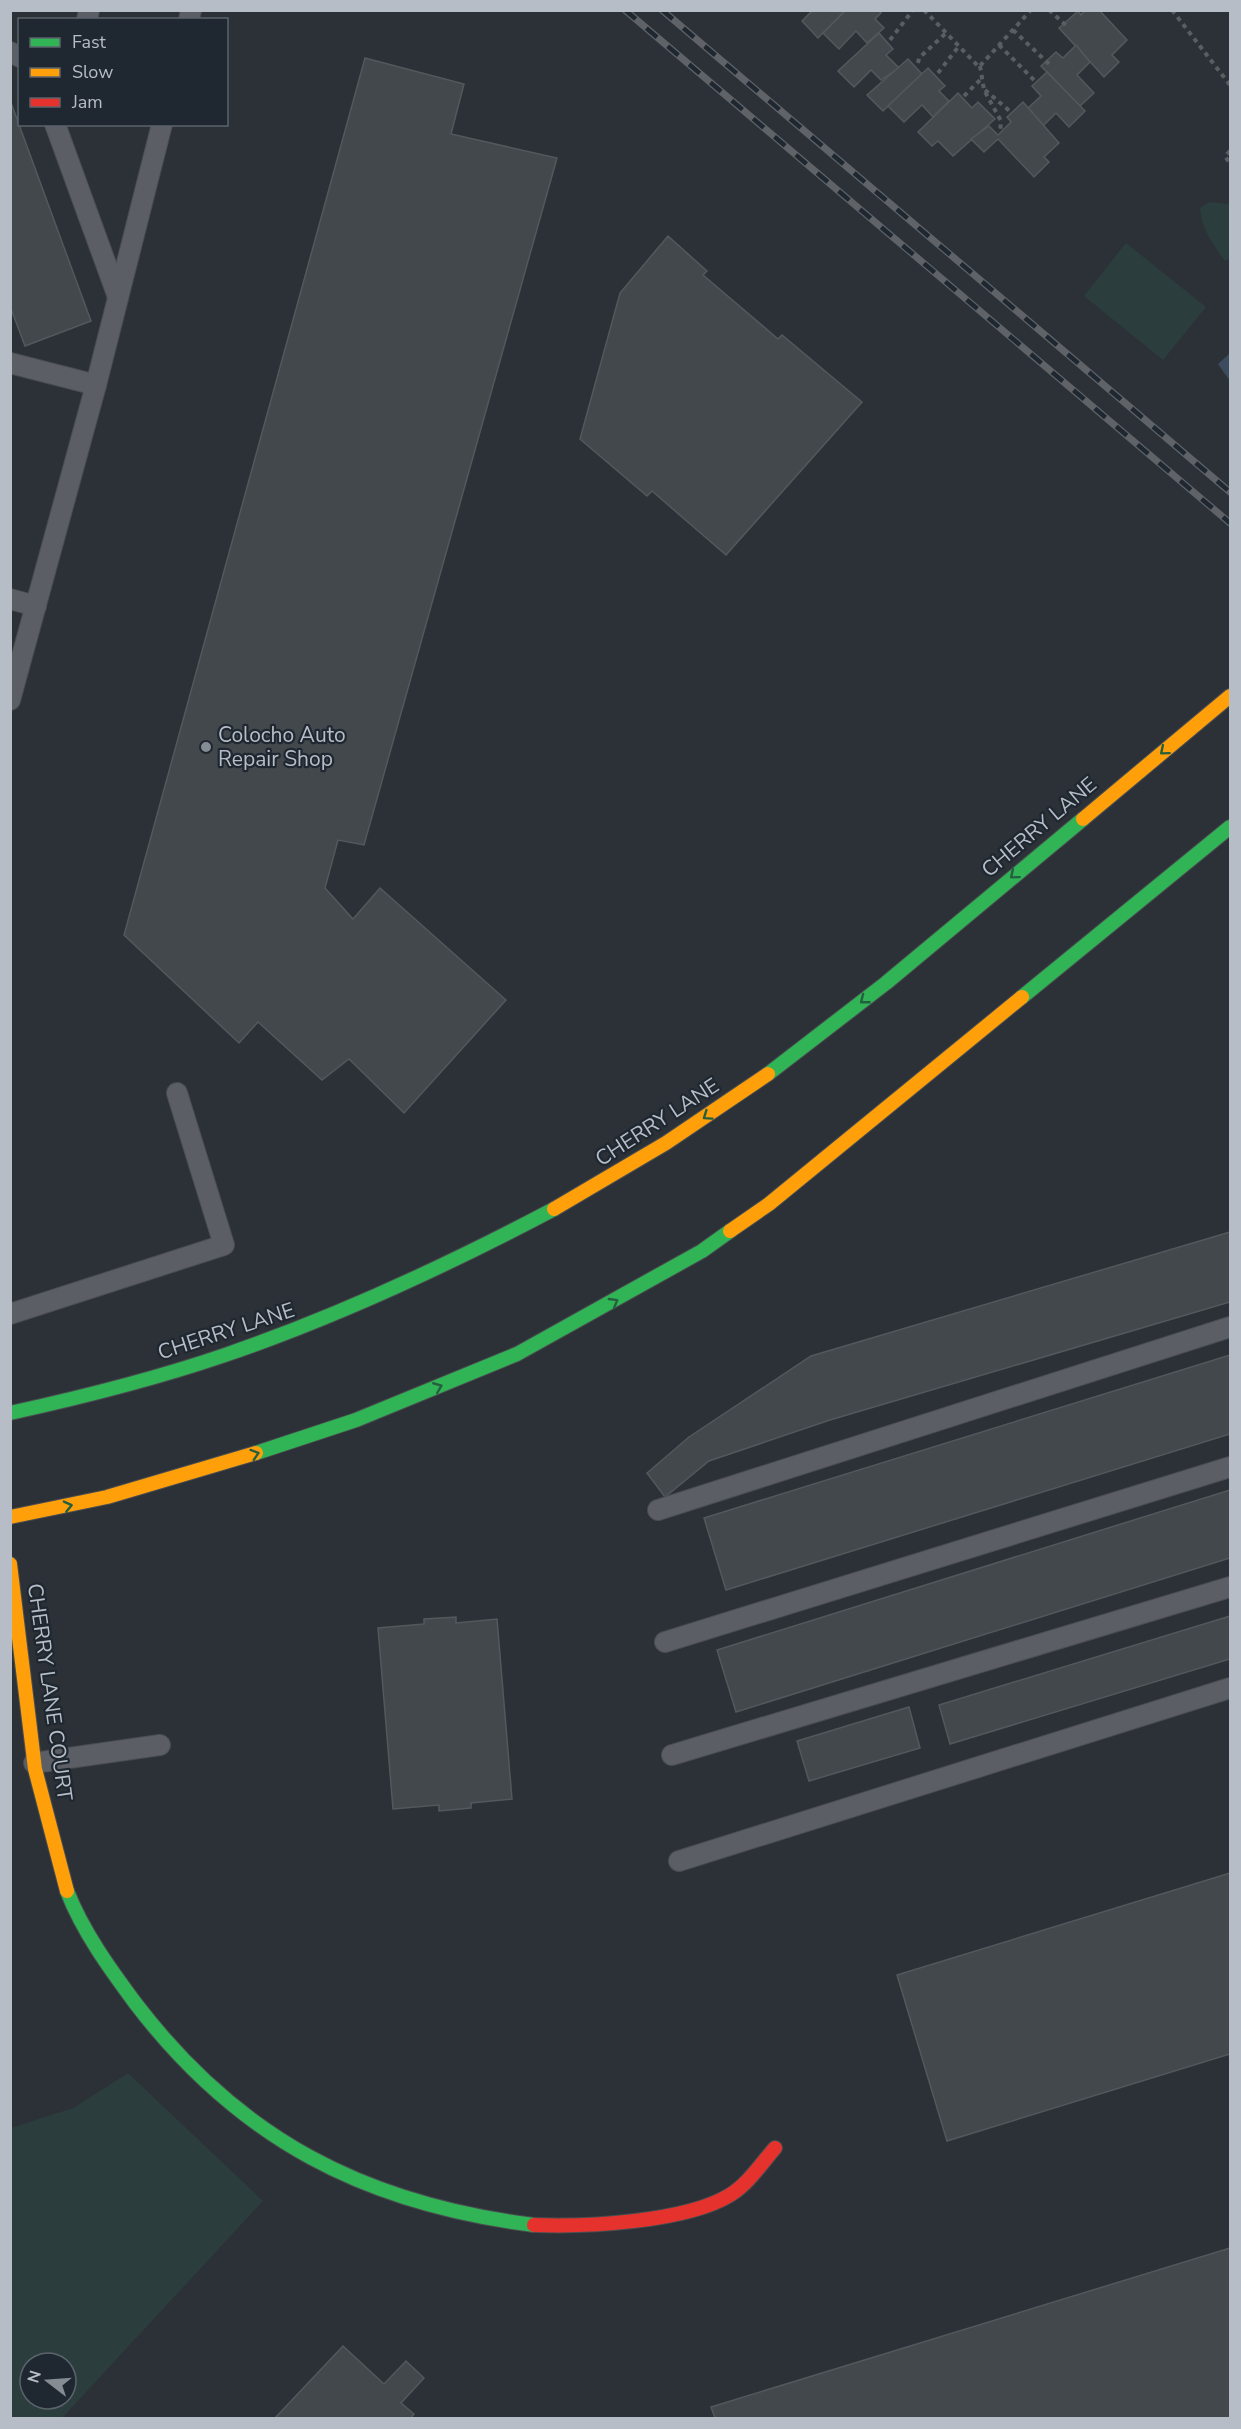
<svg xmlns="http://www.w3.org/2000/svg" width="1241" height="2429" font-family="'Nunito Sans',sans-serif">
  <rect width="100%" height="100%" fill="#2b3136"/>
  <g fill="#2b3d3d" fill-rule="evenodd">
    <path d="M1209,202L1230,204V258L1225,261C1212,243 1202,230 1200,208Z"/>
    <path d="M1126,243L1206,307L1163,360L1084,296Z"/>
    <path d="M128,2073L263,2201L62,2418H11V2128L73,2108ZM30,2363H66V2399H30Z"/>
  </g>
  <path fill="#3c4c5e" d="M1230,353V381L1218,364Z"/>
  <g fill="#43484d" stroke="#53585d" stroke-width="1.5">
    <path d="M813,10H846L818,38L802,21Z"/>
    <path d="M846,10H879L881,13L875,19L884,28L867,43L856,31L839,49L823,33Z"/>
    <path d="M1085,10H1099L1127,40L1112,55L1119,62L1104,77L1059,28L1078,11L1081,15Z"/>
    <path d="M879,33L893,49L886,55L899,68L881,80L871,70L854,87L838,71Z"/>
    <path d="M1076,45L1090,62L1077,75L1094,93L1080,106L1041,66L1056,52L1063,58Z"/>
    <path d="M365,58L464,84L451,134L557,158L364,845L338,840L325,888L353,919L380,888L506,1000L404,1113L349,1059L322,1080L258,1022L239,1043L124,935Z"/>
    <path d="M908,59L922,74L883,111L867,95Z"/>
    <path d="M928,68L945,86L939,91L949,101L933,117L922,105L904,122L888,106Z"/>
    <path d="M1047,72L1085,111L1069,127L1056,113L1043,126L1028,108L1041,96L1032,86Z"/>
    <path d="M958,93L972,108L978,102L995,119L953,156L938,141L932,146L918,132Z"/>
    <path d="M10,100L91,321L25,346L10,306Z"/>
    <path d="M1023,102L1059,143L1044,157L1049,162L1034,177L998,139L984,152L971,139L989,126L998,135L1011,122L1007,117Z"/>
    <path d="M668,236L707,271L703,275L778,339L782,335L862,402L726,555L652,491L647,496L580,439L620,293Z"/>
    <path d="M1230,1232V1302L830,1420L709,1461L665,1497L647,1473L689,1437L811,1356Z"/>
    <path d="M1230,1355V1434L726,1590L704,1518Z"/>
    <path d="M1230,1490V1558L736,1712L717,1650Z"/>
    <path d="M1230,1616V1659L950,1744L939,1705Z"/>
    <path d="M456,1617V1623L497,1619L512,1799L471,1803V1808L439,1811V1805L393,1809L378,1628L424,1624V1619Z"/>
    <path d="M909,1707L920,1748L809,1781L797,1741Z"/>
    <path d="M1230,1873V2054L947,2141L897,1975Z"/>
    <path d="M1230,2248V2418H715L711,2407Z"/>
    <path d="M343,2346L384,2384L406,2361L424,2378L401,2403L414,2414L411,2418H275Z"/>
  </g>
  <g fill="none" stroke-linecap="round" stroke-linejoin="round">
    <defs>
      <g id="lane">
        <path d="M87,20L89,10"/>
        <path d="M189,20L191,10"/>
        <path d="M10,52L20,57"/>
        <path d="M55,124L118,297"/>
        <path d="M10,363L96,385"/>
        <path d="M10,599L36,606"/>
        <path d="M10,700L96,385L162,124"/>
        <path d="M10,1314L224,1245L177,1093"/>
        <path d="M658,1510L1230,1327"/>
        <path d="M665,1642L1230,1467"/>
        <path d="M672,1755L1230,1587"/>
        <path d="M34,1763L160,1745"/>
        <path d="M679,1861L1230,1688"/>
      </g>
      <g id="fast">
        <path d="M1022,997L1230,827"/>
        <path d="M768,1074L886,983L1083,819"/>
        <path d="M10,1413C83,1397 155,1379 225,1355C339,1316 448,1265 554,1209"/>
        <path d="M256,1453L356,1420L517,1354L702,1251L730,1231"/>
        <path d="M67,1891C83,1932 110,1969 136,2004C240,2140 366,2204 534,2225"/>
      </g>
      <g id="slow">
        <path d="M1083,819L1230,696"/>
        <path d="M554,1209L666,1143L768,1074"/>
        <path d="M730,1231L769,1204L1022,997"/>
        <path d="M10,1517L107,1497L256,1453"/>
        <path d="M10,1564L35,1769L67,1891"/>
      </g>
      <path id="jam" d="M534,2225C586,2227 686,2222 730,2195C748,2184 761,2164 775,2148"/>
    </defs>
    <use href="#lane" stroke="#494d51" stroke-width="22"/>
    <use href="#fast" stroke="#494d51" stroke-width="16"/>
    <use href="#slow" stroke="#494d51" stroke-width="16"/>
    <use href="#jam" stroke="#494d51" stroke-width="16"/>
    <g stroke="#595e62" stroke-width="4" stroke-dasharray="4.5 4.5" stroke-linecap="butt">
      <path d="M924,10L979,67L1031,10"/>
      <path d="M1049,10L1069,28"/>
      <path d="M1172,10L1230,85"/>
      <path d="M1013,30L1049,64"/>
      <path d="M890,40L913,10"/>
      <path d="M999,45L1034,80"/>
      <path d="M918,63L919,58L946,33"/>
      <path d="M980,66L984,90L1001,121L1000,133"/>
      <path d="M938,73L959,46"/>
      <path d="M985,90L1012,113"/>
      <path d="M964,96L981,79"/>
      <path d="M1230,151L1225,156L1230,164"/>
    </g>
    <use href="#lane" stroke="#5b5e64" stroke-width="20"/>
    <use href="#fast" stroke="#30b455" stroke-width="14"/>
    <use href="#slow" stroke="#ff9f0a" stroke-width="14"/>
    <use href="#jam" stroke="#e5322d" stroke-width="14"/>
    <defs>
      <g id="rail">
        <path d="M625,10L1230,523"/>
        <path d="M662,10L1230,492"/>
      </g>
    </defs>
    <use href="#rail" stroke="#5f6368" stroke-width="7"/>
    <use href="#rail" stroke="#1f2730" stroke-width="4.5" stroke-dasharray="14" stroke-linecap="butt"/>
  </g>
  <defs><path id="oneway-chevron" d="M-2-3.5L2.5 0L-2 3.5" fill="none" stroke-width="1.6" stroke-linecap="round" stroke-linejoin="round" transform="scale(1.5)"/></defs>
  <g stroke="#265f3f">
    <use href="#oneway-chevron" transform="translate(1164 751) rotate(140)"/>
    <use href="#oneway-chevron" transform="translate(1014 875) rotate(140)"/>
    <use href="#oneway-chevron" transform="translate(864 1000) rotate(142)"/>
    <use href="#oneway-chevron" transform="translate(707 1116) rotate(145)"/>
    <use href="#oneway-chevron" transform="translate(614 1302) rotate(-30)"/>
    <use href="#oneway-chevron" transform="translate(438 1387) rotate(-22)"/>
    <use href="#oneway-chevron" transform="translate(255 1454) rotate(-18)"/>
    <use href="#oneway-chevron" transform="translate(68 1506) rotate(-13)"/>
  </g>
  <circle fill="#858c94" stroke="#1f2730" stroke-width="2" cx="206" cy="747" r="6"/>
  <g text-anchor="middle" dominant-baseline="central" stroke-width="4.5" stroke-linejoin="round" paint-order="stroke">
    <g font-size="21" fill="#b6bdc7" stroke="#1f2730" text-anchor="start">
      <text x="218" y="735">Colocho Auto<tspan x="218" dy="24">Repair Shop</tspan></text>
    </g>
    <g font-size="21" fill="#b6bdc7" stroke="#1f2730">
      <text transform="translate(1039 827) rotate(-40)">CHERRY LANE</text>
      <text transform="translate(657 1122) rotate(-33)">CHERRY LANE</text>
      <text transform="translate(226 1331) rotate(-18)">CHERRY LANE</text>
      <text transform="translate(50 1692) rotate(82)">CHERRY LANE COURT</text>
    </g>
  </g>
  <rect width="1241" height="2429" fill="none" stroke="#b6bdc7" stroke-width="24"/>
  <rect x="18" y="18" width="210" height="108" fill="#1f2730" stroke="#5b636c" stroke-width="1.5"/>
  <rect x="30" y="38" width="30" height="9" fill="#30b455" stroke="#5b636c" stroke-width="1.5"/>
  <text x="72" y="48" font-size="18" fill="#b6bdc7">Fast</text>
  <rect x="30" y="68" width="30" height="9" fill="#ff9f0a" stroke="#5b636c" stroke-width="1.5"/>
  <text x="72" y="78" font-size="18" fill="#b6bdc7">Slow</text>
  <rect x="30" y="98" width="30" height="9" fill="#e5322d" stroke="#5b636c" stroke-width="1.5"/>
  <text x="72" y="108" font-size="18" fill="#b6bdc7">Jam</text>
  <g transform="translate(48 2381) rotate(287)"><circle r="28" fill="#1f2730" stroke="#5b636c" stroke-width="1.5"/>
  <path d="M0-4.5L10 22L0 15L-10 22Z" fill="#858c94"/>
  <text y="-9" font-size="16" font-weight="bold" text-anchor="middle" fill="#b6bdc7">N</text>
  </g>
</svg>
